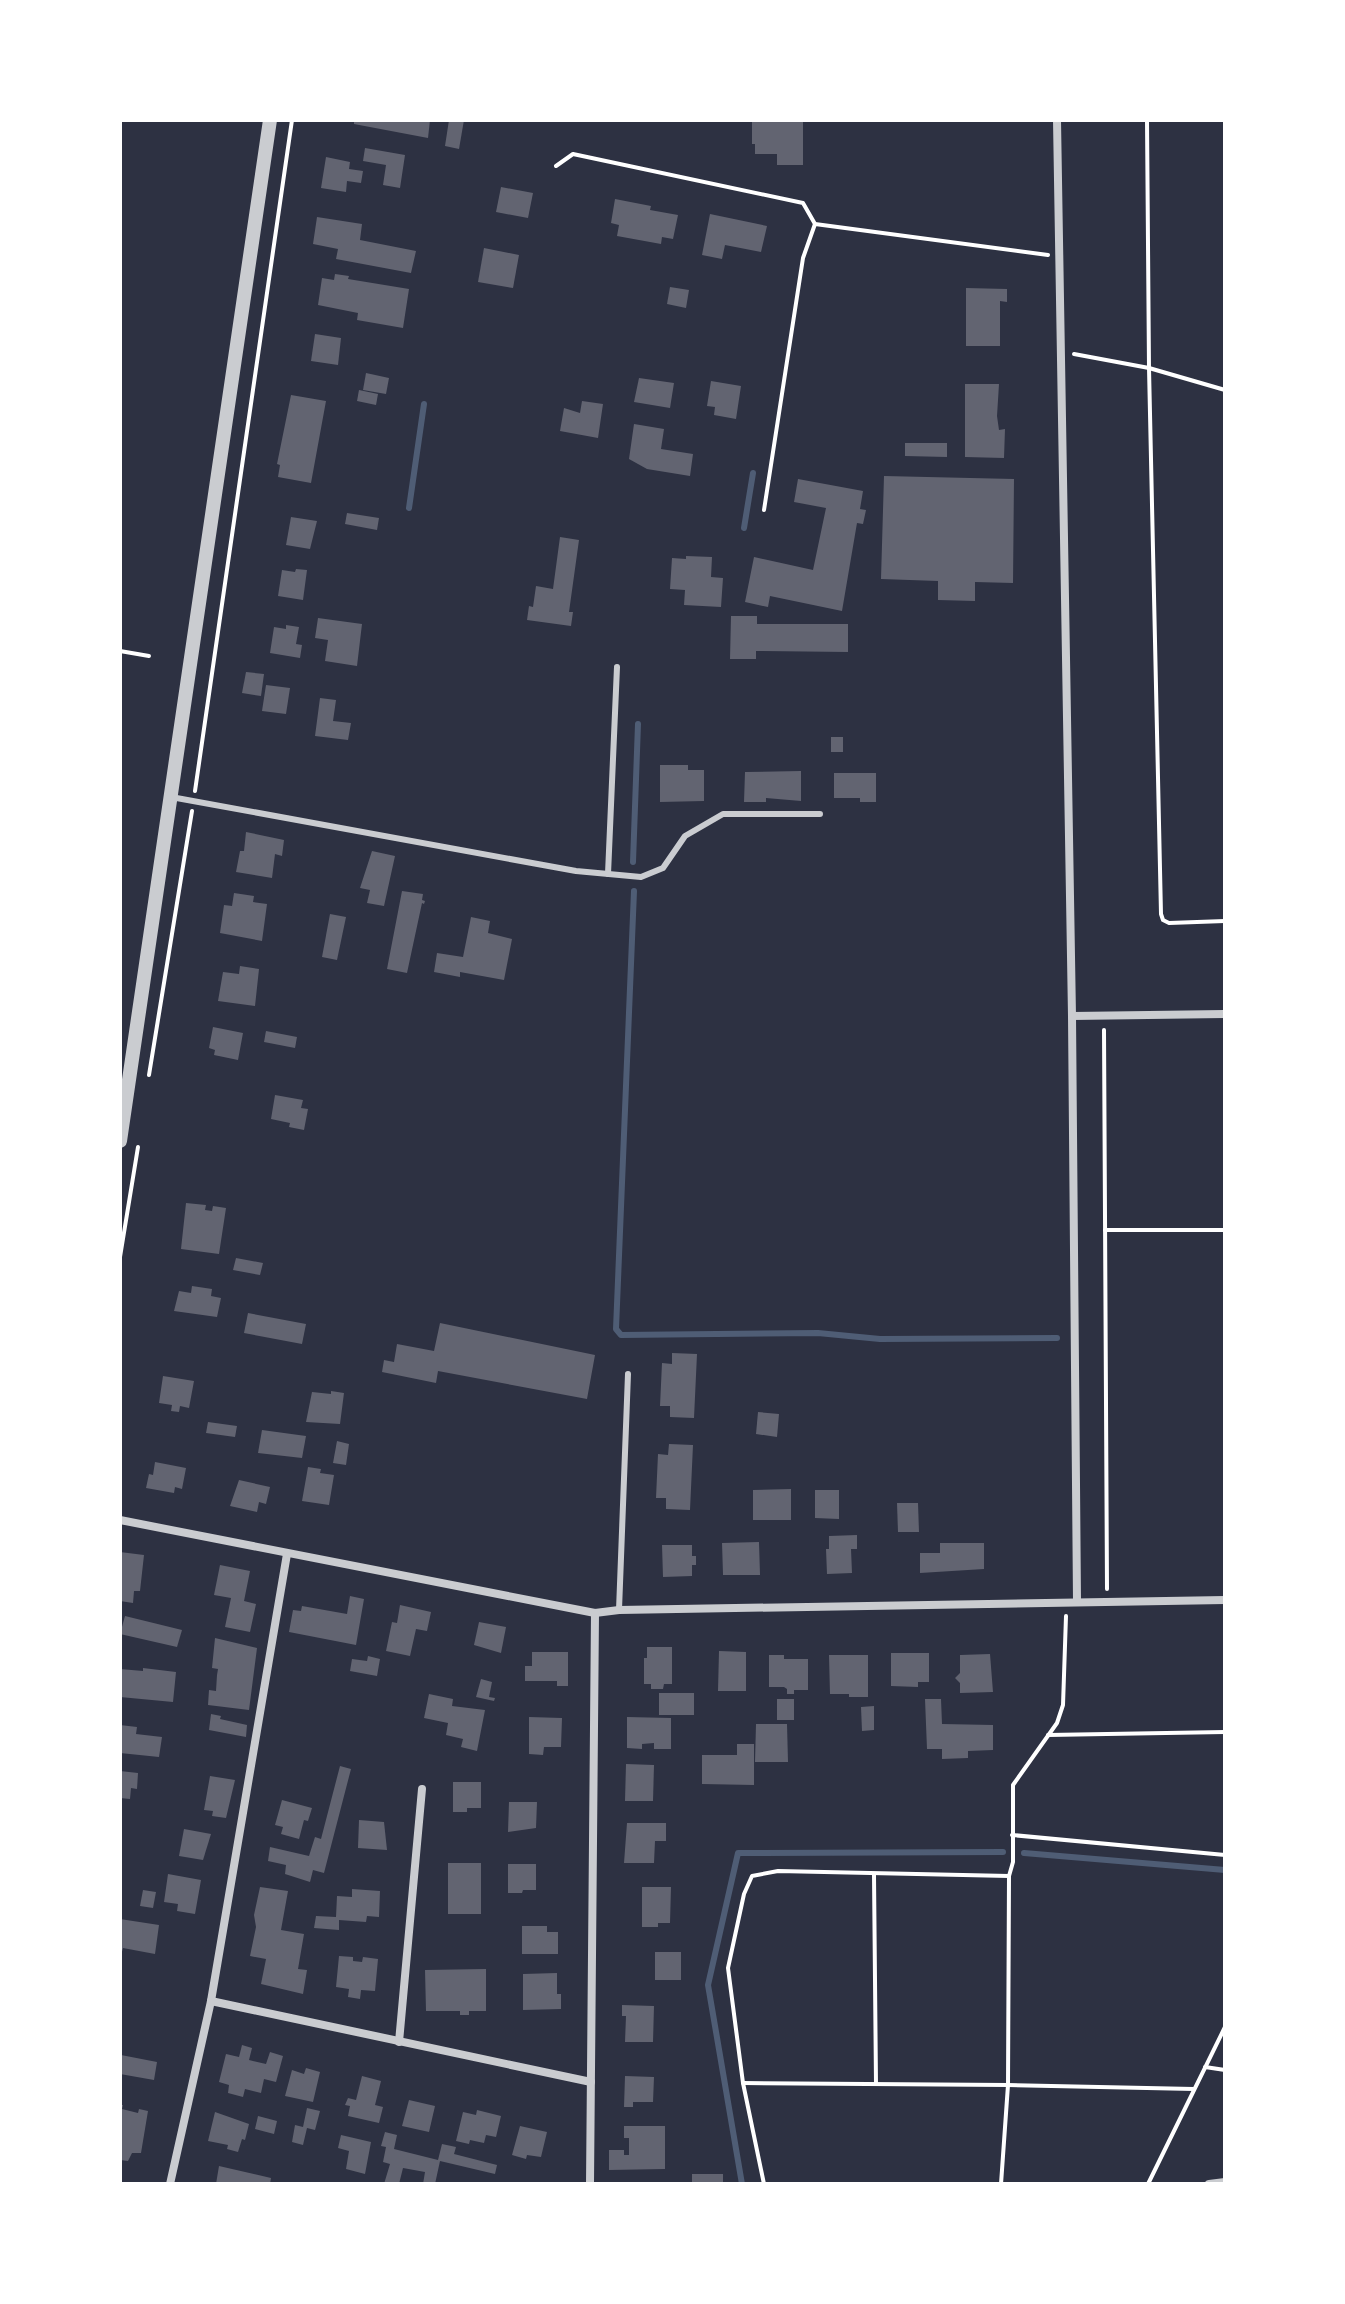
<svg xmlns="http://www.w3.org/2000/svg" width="1345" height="2304" font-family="Figtree,sans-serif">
  <rect width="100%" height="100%" fill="#2d3142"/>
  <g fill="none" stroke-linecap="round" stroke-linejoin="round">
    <g stroke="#4f5d75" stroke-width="6">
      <path d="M409,508L424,404"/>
      <path d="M744,528L753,473"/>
      <path d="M633,862L638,724"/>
      <path d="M634,891L616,1329L621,1335L818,1333L880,1339L1057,1338"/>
      <path d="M1024,1853L1225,1870"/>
      <path d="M742,2184L708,1985L738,1853L1003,1852"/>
    </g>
  </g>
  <g fill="#626471">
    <path d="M354,120H430L428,138L354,124Z"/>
    <path d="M449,120H464L459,149L445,146Z"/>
    <path d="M752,120H803V165H777V154H755V144H752Z"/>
    <path d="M365,148L405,155L400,188L383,185L386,165L363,161Z"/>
    <path d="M326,157L350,162L349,169L363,171L361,183L347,181L346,192L321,188Z"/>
    <path d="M501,187L533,193L528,218L496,212Z"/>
    <path d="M615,199L651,206L650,210L678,215L673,239L662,237L661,244L617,236L619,225L611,223Z"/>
    <path d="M710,214L767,226L761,252L725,245L722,259L702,255Z"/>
    <path d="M317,217L362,224L360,240L416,251L411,273L336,259L338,249L313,244Z"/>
    <path d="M484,248L519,255L513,288L478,282Z"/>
    <path d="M335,274L349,276L348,279L409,289L403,328L357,320L358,313L318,305L322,278L334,280Z"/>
    <path d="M670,287L689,290L686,308L667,304Z"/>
    <path d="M966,288L1007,289V302L1000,301V346H966Z"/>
    <path d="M315,334L341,338L338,365L311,361Z"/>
    <path d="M366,373L389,378L386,394L363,390Z"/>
    <path d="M639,378L674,383L670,408L634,402Z"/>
    <path d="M711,381L741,386L736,419L714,415L715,407L707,406Z"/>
    <path d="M965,384H999L997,416L999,430L1005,429L1004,458L965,457Z"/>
    <path d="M359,390L378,394L376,405L357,401Z"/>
    <path d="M291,395L326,401L311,483L278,477L280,465L277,464Z"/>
    <path d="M582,401L603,404L598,438L560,431L564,408L580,413Z"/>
    <path d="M634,424L664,429L661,449L693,454L690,476L647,469L629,459Z"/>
    <path d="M905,443H947V457L905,456Z"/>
    <path d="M884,476L1014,479L1013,583L975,582V601L938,600V581L881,579Z"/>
    <path d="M798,479L863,491L860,509L866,510L863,524L857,523L842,611L770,596L768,607L745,602L754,557L813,570L826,508L794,502Z"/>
    <path d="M347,513L379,518L377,530L345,524Z"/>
    <path d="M291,517L317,521L310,549L286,545Z"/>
    <path d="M560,537L579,540L569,612H573L571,626L527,620L529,606L533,607L536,586L553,589Z"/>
    <path d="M686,556L712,557L711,577L723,578L721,607L684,605L685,590L670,589L672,558L686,559Z"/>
    <path d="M296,569L307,570L303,600L278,596L282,570L295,572Z"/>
    <path d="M731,616H757V624H848V652L756,651V659H730Z"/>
    <path d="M318,618L362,624L357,666L325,661L328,640L315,638Z"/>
    <path d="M286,625L299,627L296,644L302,645L300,658L270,653L274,627L286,629Z"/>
    <path d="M246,672L264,674L261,696L242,693Z"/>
    <path d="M266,685L290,688L286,714L262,711Z"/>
    <path d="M320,698L336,700L333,721L351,723L348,740L315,736Z"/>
    <rect x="831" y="737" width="12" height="15"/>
    <path d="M660,765H688V770H704V801L660,802Z"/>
    <path d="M801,771V801L766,798V802H744L745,772Z"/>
    <path d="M834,773H876V802H860V798H834Z"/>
    <path d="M246,832L284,840L282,856L275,854L272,878L236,872L240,851H244Z"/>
    <path d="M372,851L395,856L384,906L367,903L370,890L360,888Z"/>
    <path d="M402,891L423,894L422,900L425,901L424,904L422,903L407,973L387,969Z"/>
    <path d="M234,893L254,896L253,902L267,904L262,941L220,933L224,905L232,906Z"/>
    <path d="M330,914L346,917L337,960L322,957Z"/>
    <path d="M471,917L490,921L488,933L512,939L504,980L460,972V977L434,972L437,953L463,957Z"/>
    <path d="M240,966L259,969L255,1006L218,1001L223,972L239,974Z"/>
    <path d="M213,1027L243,1033L238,1060L214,1055L215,1050L209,1048Z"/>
    <path d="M266,1031L297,1037L295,1048L264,1042Z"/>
    <path d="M275,1095L303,1100L301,1108L308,1109L304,1130L289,1127L290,1123L271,1119Z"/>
    <path d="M186,1203L206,1205L205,1210L212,1211L213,1206L226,1208L219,1254L181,1249Z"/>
    <path d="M236,1258L263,1263L260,1275L233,1270Z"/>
    <path d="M192,1286L212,1289L211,1296L221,1298L217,1317L174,1311L179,1291L191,1293Z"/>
    <path d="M248,1313L306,1324L302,1344L244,1333Z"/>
    <path d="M440,1323L595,1355L587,1399L438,1371L436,1383L382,1372L384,1360L394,1362L397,1344L434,1351Z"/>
    <path d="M672,1353L697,1354L694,1418L670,1417V1406H660L662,1363L672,1364Z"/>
    <path d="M163,1376L194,1381L189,1408L180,1406L179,1412L171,1411L172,1405L159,1403Z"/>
    <path d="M331,1391L344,1393L340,1424L306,1422L312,1392L331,1394Z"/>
    <path d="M758,1412L779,1414L777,1437L756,1434Z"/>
    <path d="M208,1422L237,1426L235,1437L206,1433Z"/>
    <path d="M262,1430L306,1436L302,1458L258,1453Z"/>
    <path d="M337,1441L349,1444L346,1465L333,1463Z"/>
    <path d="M669,1444L693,1445L690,1510L666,1509V1498H656L658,1454L668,1455Z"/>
    <path d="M155,1462L186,1468L182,1489L175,1487L174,1493L146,1488L149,1474L153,1475Z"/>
    <path d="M308,1467L321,1469L320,1473L334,1475L329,1505L302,1501Z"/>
    <path d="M239,1480L270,1487L266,1504L259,1502L257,1512L230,1506Z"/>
    <path d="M791,1489V1520H753V1490Z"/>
    <path d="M815,1490H839V1519L815,1518Z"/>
    <path d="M897,1503H918L919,1532H898Z"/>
    <path d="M857,1535V1549H851L852,1573L827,1574L826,1549H829V1536Z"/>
    <path d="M759,1542L760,1575H723L722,1543Z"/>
    <path d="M940,1543H984V1569L920,1573V1553H940Z"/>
    <path d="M662,1545H692V1556H696V1565H692V1576L663,1577Z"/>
    <path d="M120,1552L144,1555L140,1591H134L133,1603L120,1601Z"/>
    <path d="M220,1565L250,1571L244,1601L256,1604L250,1632L225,1627L231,1598L214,1595Z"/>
    <path d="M350,1596L364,1599L356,1645L289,1632L293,1610L301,1611L302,1606L347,1614Z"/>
    <path d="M400,1605L431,1612L427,1631L416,1629L410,1656L386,1651L392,1622L397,1623Z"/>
    <path d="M125,1616L182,1630L177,1647L120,1634Z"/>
    <path d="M479,1622L506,1627L501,1653L474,1645Z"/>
    <path d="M215,1638L257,1648L249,1710L208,1705L209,1690L216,1691L217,1675L218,1669L212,1668Z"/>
    <path d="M647,1647H672V1684H664L663,1689H651V1684H644V1658H647Z"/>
    <path d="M719,1651L746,1652V1691H718Z"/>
    <path d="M532,1652H568V1686H557V1681H525V1666H532Z"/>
    <path d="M891,1653H929V1682H918V1687L891,1686Z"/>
    <path d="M990,1654L993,1692L960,1693V1683L955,1678L960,1673V1655Z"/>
    <path d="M769,1655H784V1659H808V1690H794V1694H787V1689L784,1687H769Z"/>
    <path d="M829,1655H868V1697H849V1694H830Z"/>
    <path d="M368,1656L380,1659L377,1676L350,1671L352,1659L367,1661Z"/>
    <path d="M143,1668L176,1672L173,1702L120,1697V1669L143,1671Z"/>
    <path d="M481,1679L492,1682L489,1697L495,1698L494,1701L476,1697Z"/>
    <rect x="659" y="1693" width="35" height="22"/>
    <path d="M429,1694L453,1699L452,1706L485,1710L477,1751L461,1747L463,1739L446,1735L448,1723L424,1718Z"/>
    <rect x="777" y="1699" width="17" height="21"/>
    <path d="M925,1699H941L942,1724L993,1725V1750L968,1751V1758L942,1759V1749H927Z"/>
    <path d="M874,1706V1730L862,1731L861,1707Z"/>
    <path d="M211,1714L221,1716L220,1719L247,1725L246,1737L209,1730Z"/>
    <path d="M529,1717L562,1718L561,1747H544L543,1755L529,1754Z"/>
    <path d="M627,1717L671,1718V1749H654V1743L642,1744V1749L627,1748Z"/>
    <path d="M756,1724H787L788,1762H755Z"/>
    <path d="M120,1725L137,1727L136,1734L162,1737L159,1757L120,1753Z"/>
    <path d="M737,1744H754V1785L702,1784V1755H737Z"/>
    <path d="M626,1764L654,1765L653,1801H625Z"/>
    <path d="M340,1766L351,1769L324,1873L313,1870L310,1882L285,1874L286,1865L268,1861L270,1847L309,1856L315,1837L321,1839Z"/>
    <path d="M120,1771L138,1773L137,1789L131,1788L130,1799L120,1798Z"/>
    <path d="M210,1776L235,1780L226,1818L212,1816L213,1811L204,1810Z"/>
    <path d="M453,1782H481V1808H467V1812H453Z"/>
    <path d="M282,1800L312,1808L308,1821L304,1820L299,1839L281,1834L283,1827L275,1825Z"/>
    <path d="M509,1802H537L536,1828L508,1832Z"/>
    <path d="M359,1820L384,1822L387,1850L358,1848Z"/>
    <path d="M627,1823H666V1841H655L654,1863H624Z"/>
    <path d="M184,1829L211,1834L203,1860L179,1856Z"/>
    <rect x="448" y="1863" width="33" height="51"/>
    <path d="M508,1864H536V1890H523L522,1893H508Z"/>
    <path d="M168,1874L201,1880L195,1914L177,1911L178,1904L164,1902Z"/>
    <path d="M260,1887L288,1891L281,1930L304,1934L298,1969L307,1970L303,1994L261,1984L266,1959L250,1956L256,1927L254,1915Z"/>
    <path d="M642,1887H671L670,1923H658V1927H642Z"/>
    <path d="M352,1889L380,1891L379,1917L367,1916L366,1922L339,1920V1930L314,1928L316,1916L336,1917L337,1896L352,1897Z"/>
    <path d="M143,1890L156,1892L153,1908L140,1906Z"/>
    <path d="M120,1919L159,1925L155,1954L123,1948L120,1959Z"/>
    <path d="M522,1926H547V1932H558V1954H522Z"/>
    <rect x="655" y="1952" width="26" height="28"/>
    <path d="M339,1956L353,1957V1961L362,1962L363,1957L378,1959L375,1991L361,1990L360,1999L348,1997L349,1989L336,1987Z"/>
    <path d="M486,1969V2011H469V2015H460V2011H426L425,1970Z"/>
    <path d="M557,1973V1994H561V2009L523,2010V1974Z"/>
    <path d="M622,2005L654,2006L653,2042H625L626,2016H622Z"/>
    <path d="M242,2045L252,2048L249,2060L266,2064L270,2052L283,2056L276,2082L264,2079L261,2093L245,2089L243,2097L228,2093L229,2085L219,2082L226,2054L239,2057Z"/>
    <path d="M121,2055L157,2062L154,2080L120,2074Z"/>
    <path d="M306,2068L320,2072L313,2102L285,2096L292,2070L304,2074Z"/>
    <path d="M362,2076L381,2081L375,2105L383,2107L379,2123L348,2116L350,2106L345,2105L348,2098L356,2100Z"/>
    <path d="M625,2076L654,2077L653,2102H633V2107H624Z"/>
    <path d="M409,2100L435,2106L429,2132L402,2126Z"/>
    <path d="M120,2105H123L122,2109L138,2113L139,2109L148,2111L141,2153H132L128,2161L120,2160Z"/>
    <path d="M307,2108L320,2111L315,2130L307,2128L303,2145L292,2142L295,2125L303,2127Z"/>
    <path d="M477,2110L501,2116L496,2137L486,2135L484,2143L470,2140L469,2144L456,2141L463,2112L476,2115Z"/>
    <path d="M215,2112L249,2124L245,2140L242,2139L238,2152L227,2149L228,2145L208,2141Z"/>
    <path d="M258,2116L277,2121L274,2134L255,2129Z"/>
    <path d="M520,2126L547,2132L541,2157L527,2155L526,2159L512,2155Z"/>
    <path d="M624,2126H665V2169L609,2170V2150H624V2155H629V2138H624Z"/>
    <path d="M385,2132L397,2135L394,2149L438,2160L442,2144L456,2147L454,2154L497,2165L495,2174L440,2161L435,2184H423L425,2172L403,2168L399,2184H384L390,2164L383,2162L386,2147L381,2146Z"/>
    <path d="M341,2135L371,2142L365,2174L346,2169L349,2151L338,2148Z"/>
    <path d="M219,2166L271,2178L270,2184H216Z"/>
    <rect x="692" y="2174" width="31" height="10"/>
  </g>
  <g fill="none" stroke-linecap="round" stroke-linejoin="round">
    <g stroke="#fff" stroke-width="4">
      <path d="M1147,120L1149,368L1161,914L1163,920L1169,923L1225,921"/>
      <path d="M556,166L573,154L803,203L815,224L1048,255"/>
      <path d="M1074,354L1149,368L1225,390"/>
      <path d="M764,510L803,258L815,224"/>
      <path d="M120,651L149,656"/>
      <path d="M195,791L292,120"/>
      <path d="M1104,1030L1107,1589"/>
      <path d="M149,1075L192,811"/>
      <path d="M1105,1230H1225"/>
      <path d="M120,1257L138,1147"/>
      <path d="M1048,1735L1225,1732"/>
      <path d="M1012,1835L1225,1855"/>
      <path d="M874,1875L876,2084"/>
      <path d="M1205,2067L1225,2070"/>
      <path d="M743,2083L1008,2085L1194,2089"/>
      <path d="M764,2184L743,2083L728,1968L744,1894L752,1876L778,1871L1009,1876"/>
      <path d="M1001,2184L1008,2085L1009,1876L1013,1862V1785L1057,1723L1063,1705L1066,1616"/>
      <path d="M1148,2184L1225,2027"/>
    </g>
    <g stroke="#caccd0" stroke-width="6">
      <path d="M171,797L576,871L641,877L663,868L685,836L723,814H820"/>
      <path d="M608,874L617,667"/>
      <path d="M619,1610L628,1374"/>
    </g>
    <g stroke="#caccd0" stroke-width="8">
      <path d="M1057,120L1072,1016L1077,1601"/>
      <path d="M1072,1016L1225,1014"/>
      <path d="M120,1520L595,1613L619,1610L1225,1600"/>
      <path d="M211,2001L591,2082"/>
      <path d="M399,2042L422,1789"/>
      <path d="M170,2184L211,2001L287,1554"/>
      <path d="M590,2184L595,1613"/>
      <path d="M1209,2184L1225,2182"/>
    </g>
    <path stroke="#caccd0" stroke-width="14" d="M120,1141L270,120"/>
  </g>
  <rect width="1345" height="2304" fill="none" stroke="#ffffff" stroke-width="244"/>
</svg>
